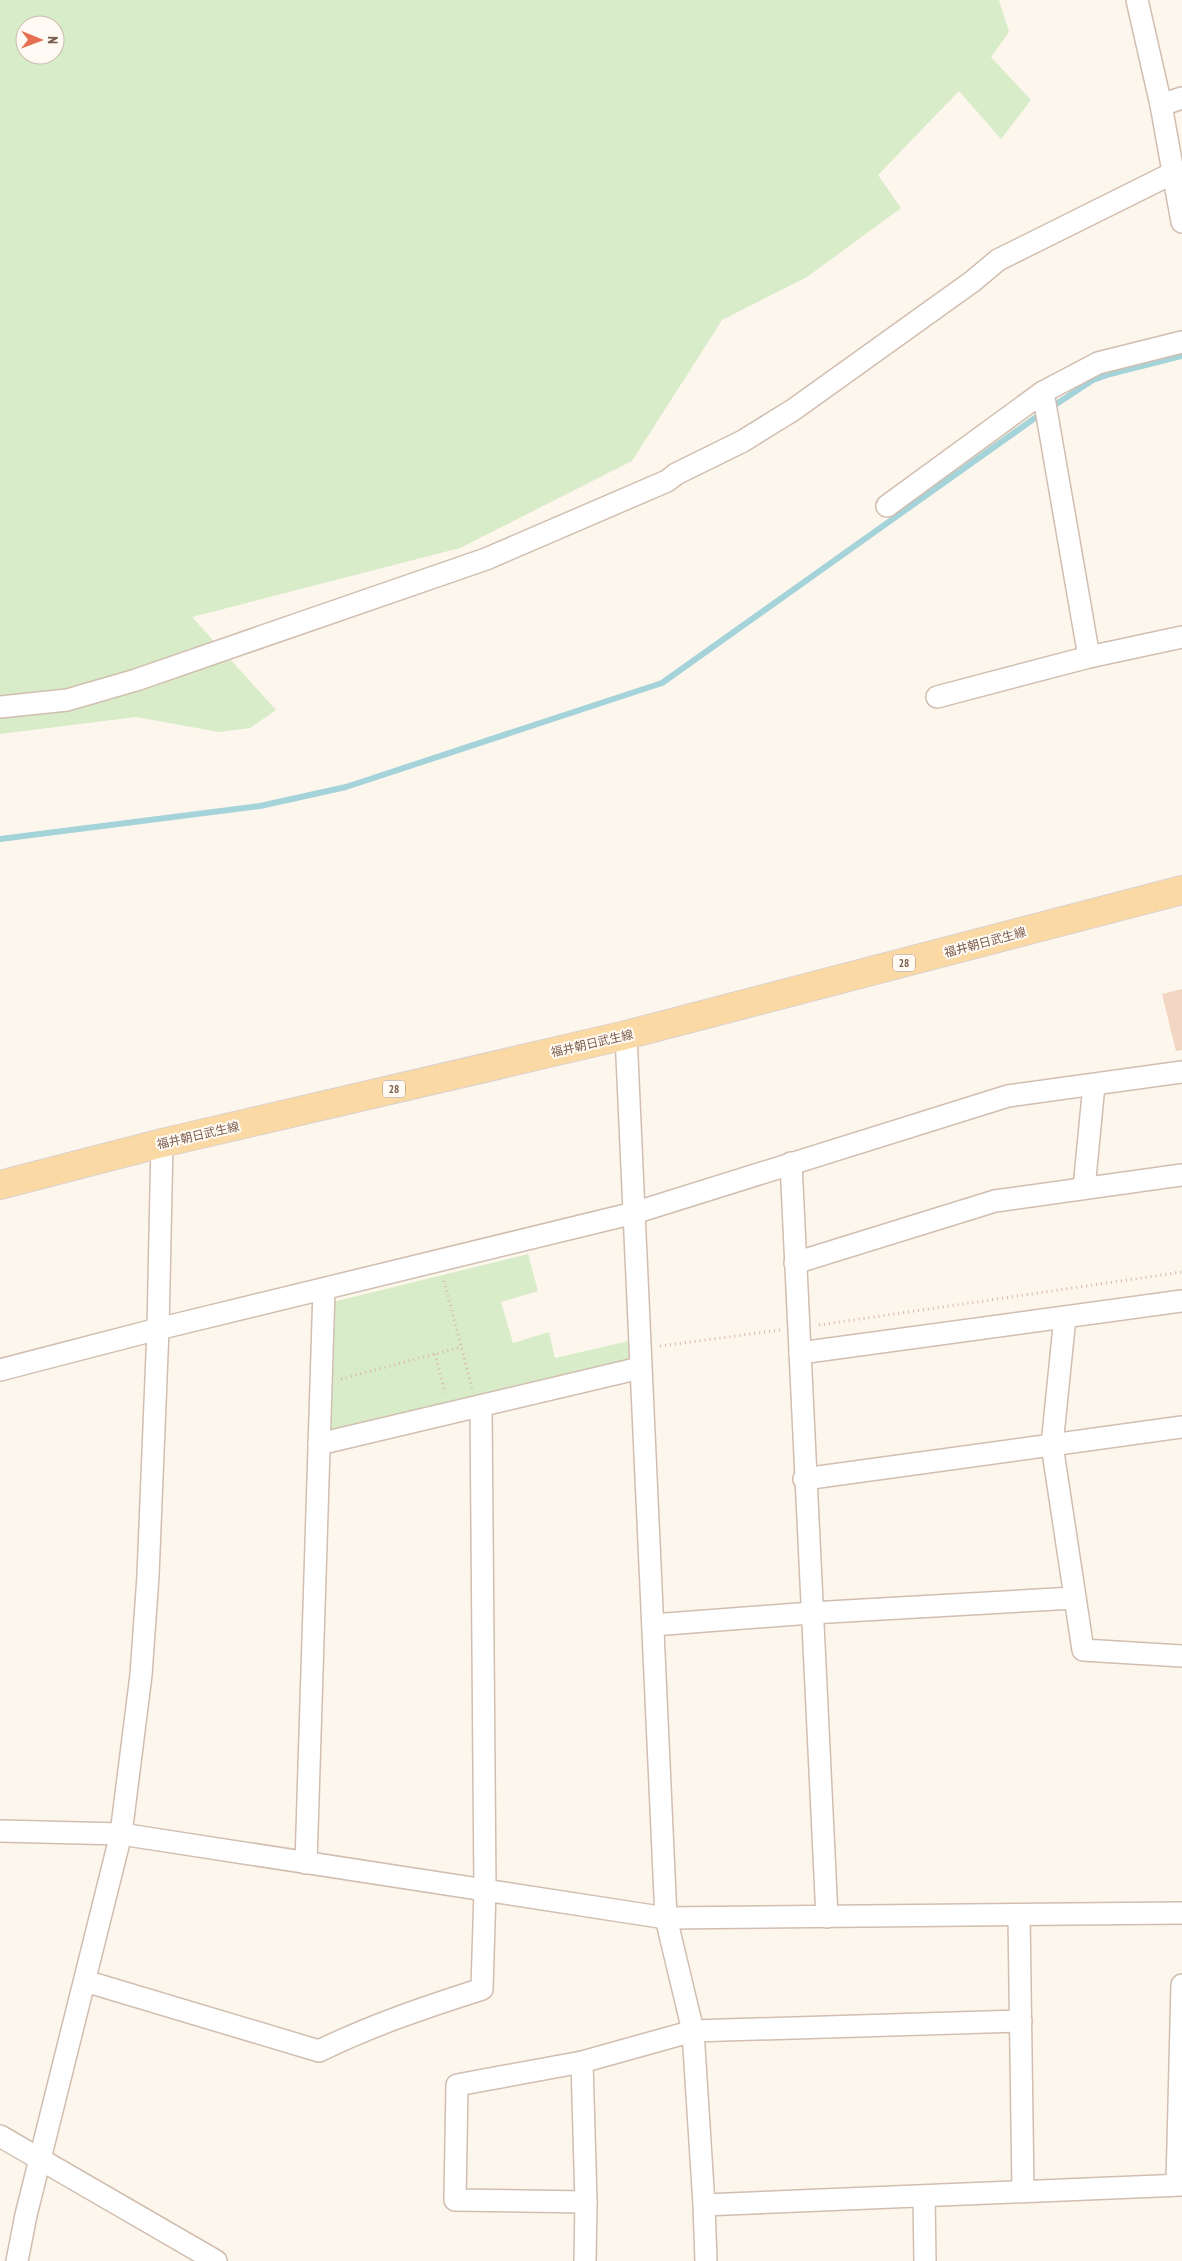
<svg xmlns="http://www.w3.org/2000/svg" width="1182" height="2261" font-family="'PT Sans Narrow','Noto Sans JP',sans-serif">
  <rect width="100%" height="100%" fill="#fdf6ec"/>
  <g fill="#d8ecc9" fill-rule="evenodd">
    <path d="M0,0H999L1009,32L991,57L1031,100L1001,139L959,91L878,175L901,208L807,277L722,320L632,461L460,548L192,617L276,710L250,728L219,732L136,717L0,734ZM25,25H55V55H25Z"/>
    <path d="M528,1254L538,1291L501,1302L513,1343L549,1332L555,1358L633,1340L634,1360L328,1430L333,1302Z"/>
  </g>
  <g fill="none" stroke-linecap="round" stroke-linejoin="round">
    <g stroke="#a5d3da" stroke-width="6">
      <path d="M1050,408L1093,380L1110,374L1181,356"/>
      <path d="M0,839L260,806L346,787L662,683L1042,413"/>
    </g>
  </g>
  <path fill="#f3d5c3" d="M1182,989V1050L1176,1051L1162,994Z"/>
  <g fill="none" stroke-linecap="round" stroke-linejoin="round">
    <defs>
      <g id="minor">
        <path d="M1137,0L1161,105L1182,222"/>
        <path d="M1161,105L1182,98"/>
        <path d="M1043,392L1089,657"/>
        <path d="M887,506L1043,392L1098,363L1182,342"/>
        <path d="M937,697L1089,657L1182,637"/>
        <path d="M0,707L67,700L136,680L486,559L667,481L676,474L743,441L793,410L973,281L998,260L1173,173"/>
        <path d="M626,1035L666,1918L693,2031L704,2205L706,2261"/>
        <path d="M791,1163L827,1917"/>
        <path d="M1084,1188L1094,1085"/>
        <path d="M795,1263L995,1201L1182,1175"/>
        <path d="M1065,1317L1052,1445L1083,1650L1182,1656"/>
        <path d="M800,1353L1182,1301"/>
        <path d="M0,1370L158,1329L634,1213L1008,1096L1182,1072"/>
        <path d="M319,1444L640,1368"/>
        <path d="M804,1479L1182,1427"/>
        <path d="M653,1625L811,1613L1074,1598"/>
        <path d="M0,1831L121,1834L666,1918L1182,1913"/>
        <path d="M306,1863L324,1289"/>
        <path d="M1019,1915L1023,2191"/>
        <path d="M85,1981L319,2051C372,2025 426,2007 482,1989L485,1890L481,1406"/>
        <path d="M582,2062L586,2202L585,2261"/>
        <path d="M0,2136L216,2261"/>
        <path d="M1177,2184L1182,1985"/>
        <path d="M924,2196L925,2261"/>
        <path d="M586,2202L455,2200L457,2085L582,2062L693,2031L1021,2021"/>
        <path d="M704,2205L1182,2185"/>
        <path d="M17,2261L26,2215L121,1834L141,1675L148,1576L158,1329L162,1143"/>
      </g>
      <path id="major" d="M0,1185L162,1143L626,1035L1182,890"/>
    </defs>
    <use href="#minor" stroke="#d1beb0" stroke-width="24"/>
    <use href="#major" stroke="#dad1cd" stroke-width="30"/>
    <g stroke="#d9b8a5" stroke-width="3" stroke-dasharray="1 4" stroke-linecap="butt">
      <path d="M444,1281L472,1388"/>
      <path d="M819,1325L1182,1272"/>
      <path d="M660,1346L781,1330"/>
      <path d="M435,1354L445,1393"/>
      <path d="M341,1379L461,1347"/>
    </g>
    <use href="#minor" stroke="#fff" stroke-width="21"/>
    <use href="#major" stroke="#fbd9a5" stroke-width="28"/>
  </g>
  <g text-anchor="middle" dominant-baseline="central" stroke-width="4" stroke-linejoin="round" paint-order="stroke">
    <g fill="#fffaf3" stroke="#a28b7f" stroke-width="1">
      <rect x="893" y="954.5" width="22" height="17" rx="4"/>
      <rect x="383" y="1080.5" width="22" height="17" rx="4"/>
    </g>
    <g font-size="11" font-weight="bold" fill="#7a5c4d">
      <text x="904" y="963">28</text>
      <text x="394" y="1089">28</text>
    </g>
    <g font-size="12" fill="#7a5c4d" stroke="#fffaf3">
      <text transform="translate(985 942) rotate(-15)">福井朝日武生線</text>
      <text transform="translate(592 1043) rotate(-13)">福井朝日武生線</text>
      <text transform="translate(198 1135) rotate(-13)">福井朝日武生線</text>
    </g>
  </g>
  <g transform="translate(40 40) rotate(91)"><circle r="24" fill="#fffaf3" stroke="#cabbb1"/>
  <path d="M0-4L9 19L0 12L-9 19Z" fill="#e76f51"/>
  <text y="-8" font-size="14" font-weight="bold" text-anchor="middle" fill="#7a5c4d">N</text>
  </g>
</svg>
